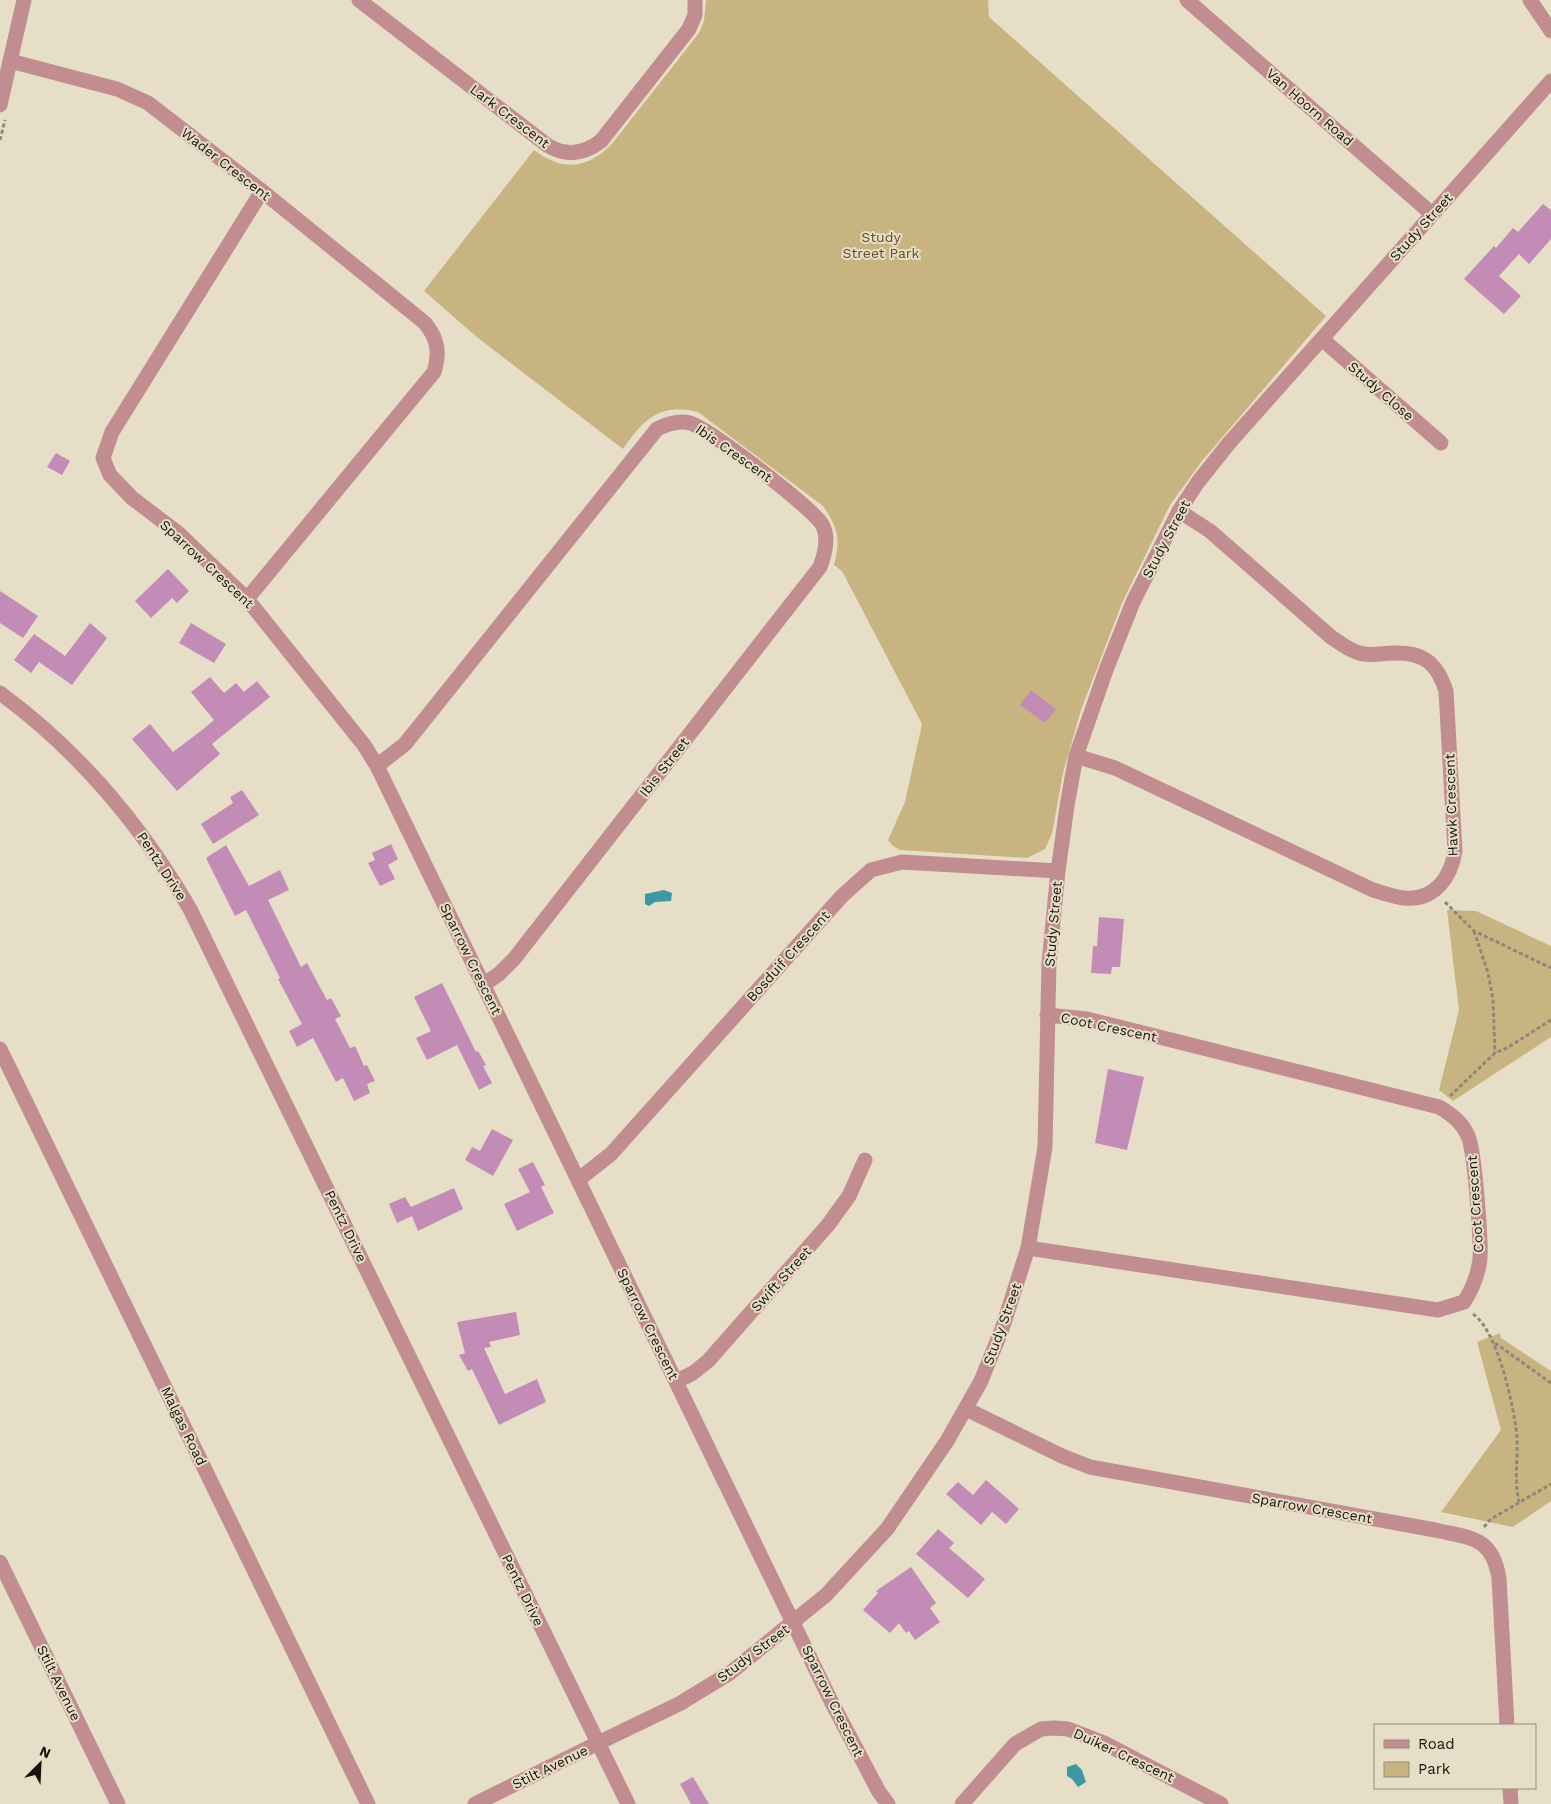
<svg xmlns="http://www.w3.org/2000/svg" width="1551" height="1804" font-family="'Work Sans',sans-serif">
  <rect width="100%" height="100%" fill="#e7dec8"/>
  <g fill="#c8b480">
    <path d="M706,0H988L989,17L1326,316L1202,461L1170,505L1122,603L1081,710L1063,773L1052,834L1045,849L1027,858L900,850L893,846L888,840L905,802L922,724L842,571L834,565C841,539 838,528 823,506L698,412C660,402 643,420 623,449L478,338L424,291L534,150C562,171 585,170 611,145L699,33L704,21Z"/>
    <path d="M1447,910L1476,911L1551,946V1037L1453,1101L1439,1090L1459,1010Z"/>
    <path d="M1500,1333L1501,1338L1551,1371V1501L1513,1527L1441,1512L1501,1430L1477,1342Z"/>
  </g>
  <g fill="#3e97a5">
    <path d="M664,890L672,893L671,901L655,902L649,906L645,904V894Z"/>
    <path d="M1076,1764L1082,1770L1086,1782L1078,1787L1072,1779L1067,1776V1767Z"/>
  </g>
  <g fill="#c28cb7">
    <path d="M1543,204L1551,210V239L1529,264L1519,254L1499,276L1521,296L1504,314L1464,279L1494,246L1496,248L1513,228L1518,232Z"/>
    <path d="M56,453L70,461L62,475L47,467Z"/>
    <path d="M168,569L189,591L177,603L172,598L151,618L135,601Z"/>
    <path d="M0,591L38,616L23,638L0,623Z"/>
    <path d="M90,623L107,638L72,685L39,662L31,673L14,660L34,634L65,656Z"/>
    <path d="M191,623L226,644L214,663L179,643Z"/>
    <path d="M210,677L224,693L236,683L244,692L257,681L270,697L212,744L220,754L177,791L132,739L150,724L173,752L202,730L214,720L191,692Z"/>
    <path d="M1031,690L1056,709L1045,723L1020,705Z"/>
    <path d="M242,790L259,815L213,844L201,824L233,803L230,797Z"/>
    <path d="M391,844L398,859L388,865L395,879L380,886L368,863L375,860L372,853Z"/>
    <path d="M226,845L249,886L280,870L289,890L268,900L301,967L307,963L327,1000L331,998L341,1016L335,1019L350,1048L355,1046L364,1066L367,1065L375,1081L367,1084L370,1093L354,1101L343,1078L336,1082L313,1038L297,1047L289,1031L302,1024L278,979L280,978L246,910L235,916L206,858Z"/>
    <path d="M1099,917L1124,919L1120,967H1112L1111,974L1091,973L1093,946H1097Z"/>
    <path d="M442,983L476,1052L478,1051L486,1065L483,1066L492,1083L479,1090L457,1045L427,1060L416,1038L431,1031L414,997Z"/>
    <path d="M1108,1069L1144,1077L1127,1150L1095,1143Z"/>
    <path d="M492,1129L513,1140L493,1176L465,1160L472,1147L480,1151Z"/>
    <path d="M533,1162L545,1185L541,1187L554,1213L517,1231L504,1204L530,1192L518,1169Z"/>
    <path d="M454,1188L463,1209L418,1231L412,1216L397,1223L389,1204L405,1197L411,1207Z"/>
    <path d="M516,1312L520,1335L489,1342L491,1347L484,1348L505,1394L537,1379L546,1402L499,1425L472,1369L468,1371L459,1355L465,1353L457,1322Z"/>
    <path d="M986,1480L1019,1509L1006,1524L992,1512L981,1525L946,1494L958,1482L973,1495Z"/>
    <path d="M938,1529L954,1543L949,1548L985,1579L968,1598L916,1554Z"/>
    <path d="M911,1567L936,1603L930,1608L940,1622L915,1640L909,1631L906,1633L899,1623L890,1633L863,1610L878,1593L876,1591Z"/>
    <path d="M693,1777L709,1804H691L680,1784Z"/>
  </g>
  <g fill="none" stroke-linecap="round" stroke-linejoin="round">
    <g stroke="#8f8878" stroke-width="3" stroke-dasharray="4 2.5" stroke-linecap="butt">
      <path d="M0,140L5,120"/>
      <path d="M1445,902L1474,931L1551,968"/>
      <path d="M1474,931L1488,973L1493,999L1495,1053"/>
      <path d="M1450,1096L1495,1053L1507,1048L1551,1020"/>
      <path d="M1473,1314C1498,1331 1514,1407 1517,1437C1518,1459 1514,1480 1519,1502"/>
      <path d="M1495,1343L1551,1383"/>
      <path d="M1484,1527L1491,1519L1551,1484"/>
    </g>
    <g stroke="#c28d90" stroke-width="15">
      <path d="M359,0L547,145C566,157 584,154 601,141L689,29L695,15V0"/>
      <path d="M1187,0L1432,214"/>
      <path d="M1530,0L1551,31"/>
      <path d="M10,61L117,89L148,103L262,191L425,323C438,339 440,353 434,372L247,599"/>
      <path d="M262,191L112,432L103,458L110,475L132,498L178,533L247,599L364,745L377,766L832,1703L879,1792L888,1804"/>
      <path d="M1322,339L1441,443"/>
      <path d="M1076,756L1115,768L1373,890C1383,893 1394,897 1404,898C1434,901 1451,878 1455,851L1446,691C1438,666 1426,653 1398,653C1385,652 1372,657 1359,653C1349,650 1340,643 1331,637L1210,531L1179,511"/>
      <path d="M377,766L405,744L657,429C667,424 678,420 690,423C708,428 816,510 823,526C829,539 825,554 820,567L514,959L499,974L483,985"/>
      <path d="M0,1049L368,1804"/>
      <path d="M578,1180L611,1154L842,896L871,870L902,862L1058,871"/>
      <path d="M1028,1248L1438,1310L1464,1302C1473,1288 1478,1275 1480,1259C1481,1241 1475,1151 1468,1136C1462,1122 1451,1114 1439,1107L1087,1019L1047,1015"/>
      <path d="M677,1381L693,1373L708,1361L828,1225L849,1196L865,1160"/>
      <path d="M966,1409L1062,1456L1090,1467L1435,1530C1470,1538 1492,1536 1499,1578L1507,1725"/>
      <path d="M0,1562L118,1804"/>
      <path d="M1510,1788L1511,1804"/>
      <path d="M475,1804L598,1743"/>
      <path d="M962,1804L1015,1744L1041,1729L1054,1728L1068,1729L1104,1743L1221,1804"/>
    </g>
    <g stroke="#c28d90" stroke-width="15">
      <path d="M0,105L24,0"/>
      <path d="M0,693C79,751 141,825 190,909L628,1804"/>
      <path d="M598,1743L679,1704L730,1673L826,1595L887,1529L947,1441L981,1381L1002,1329L1028,1248L1045,1147L1049,963L1058,871L1067,806L1076,756L1106,670L1133,602L1179,511L1198,482L1230,442L1551,81"/>
    </g>
  </g>
  <g text-anchor="middle" dominant-baseline="central" stroke-width="4" stroke-linejoin="round" paint-order="stroke">
    <g font-size="14" fill="#16130b" stroke="#e7dec8">
      <text transform="translate(1310 107) rotate(41)">Van Hoorn Road</text>
      <text transform="translate(510 116) rotate(37)">Lark Crescent</text>
      <text transform="translate(226 164) rotate(38)">Wader Crescent</text>
      <text transform="translate(1421 227) rotate(-48)">Study Street</text>
      <text transform="translate(1381 391) rotate(41)">Study Close</text>
      <text transform="translate(734 453) rotate(35)">Ibis Crescent</text>
      <text transform="translate(1166 539) rotate(-62)">Study Street</text>
      <text transform="translate(207 564) rotate(43)">Sparrow Crescent</text>
      <text transform="translate(664 767) rotate(-52)">Ibis Street</text>
      <text transform="translate(1451 805) rotate(-92)">Hawk Crescent</text>
      <text transform="translate(162 866) rotate(57)">Pentz Drive</text>
      <text transform="translate(1053 924) rotate(-85)">Study Street</text>
      <text transform="translate(788 956) rotate(-48)">Bosduif Crescent</text>
      <text transform="translate(471 959) rotate(64)">Sparrow Crescent</text>
      <text transform="translate(1109 1027) rotate(12)">Coot Crescent</text>
      <text transform="translate(1475 1204) rotate(-94)">Coot Crescent</text>
      <text transform="translate(346 1226) rotate(64)">Pentz Drive</text>
      <text transform="translate(781 1279) rotate(-48)">Swift Street</text>
      <text transform="translate(648 1324) rotate(64)">Sparrow Crescent</text>
      <text transform="translate(1002 1324) rotate(-70)">Study Street</text>
      <text transform="translate(184 1426) rotate(64)">Malgas Road</text>
      <text transform="translate(1312 1508) rotate(10)">Sparrow Crescent</text>
      <text transform="translate(523 1590) rotate(64)">Pentz Drive</text>
      <text transform="translate(753 1653) rotate(-37)">Study Street</text>
      <text transform="translate(59 1683) rotate(64)">Stilt Avenue</text>
      <text transform="translate(833 1701) rotate(64)">Sparrow Crescent</text>
      <text transform="translate(1124 1755) rotate(25)">Duiker Crescent</text>
      <text transform="translate(550 1767) rotate(-26)">Stilt Avenue</text>
    </g>
    <g font-size="14" fill="#604f1e" stroke="#e7dec8">
      <text x="881" y="237">Study<tspan x="881" dy="16">Street Park</tspan></text>
    </g>
  </g>
  <rect x="1374" y="1724" width="162" height="65" fill="#e7dec8" stroke="#938d7c"/>
  <rect x="1384" y="1740" width="25" height="8" fill="#c28d90" stroke="#938d7c"/>
  <text x="1418" y="1749" font-size="15" fill="#16130b">Road</text>
  <rect x="1384" y="1762" width="25" height="15" fill="#c8b480" stroke="#938d7c"/>
  <text x="1418" y="1774" font-size="15" fill="#16130b">Park</text>
  <g transform="translate(40 1764) rotate(24)" stroke="#e7dec8" stroke-width="4" paint-order="stroke">
  <path d="M0-4L9 19L0 12L-9 19Z" fill="#16130b"/>
  <text y="-8" font-size="14" font-weight="bold" text-anchor="middle" fill="#16130b">N</text>
  </g>
</svg>
